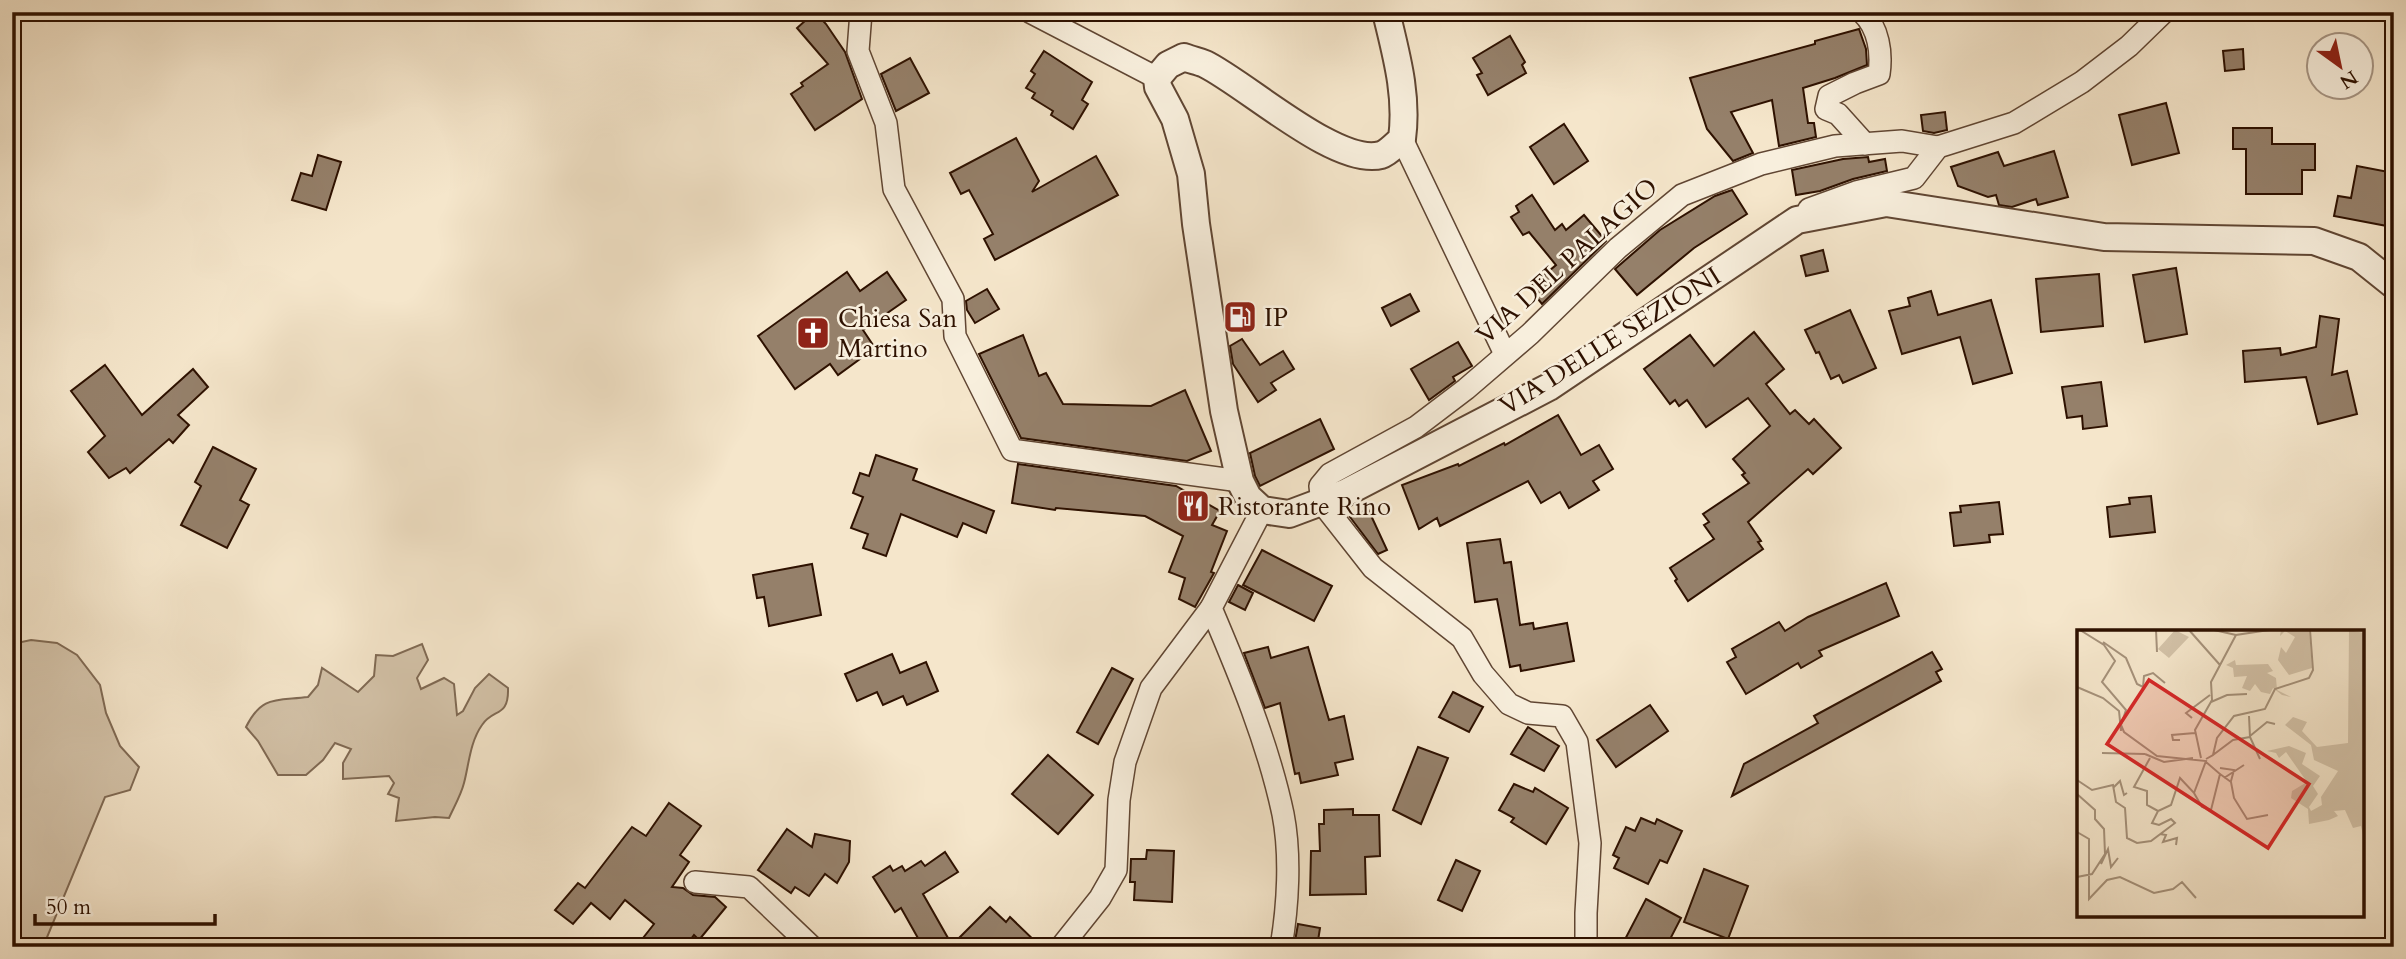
<svg xmlns="http://www.w3.org/2000/svg" width="2406" height="959" font-family="Cardo,serif">
  <rect width="100%" height="100%" fill="#f5e6cb"/>
  <filter id="stains"><feTurbulence type="fractalNoise" baseFrequency=".00286" numOctaves="4"/><feColorMatrix values="0 0 0 0 .2 0 0 0 0 .09 0 0 0 0 .02 0 0 0 .5 -.17"/></filter>
  <radialGradient id="worn" r=".72"><stop offset=".6" stop-color="#630" stop-opacity="0"/><stop offset="1" stop-color="#630" stop-opacity=".3"/></radialGradient>
  <g fill="#d3c2a8" stroke="#806a54" stroke-width="2">
    <path d="M31,640L57,643L77,655L100,685L106,713L120,746L139,767L130,790L105,797L43,947H12V644Z"/>
    <path d="M422,644L428,660L417,678L421,689L444,678L454,684L457,715L463,711L475,688L489,674L508,688C509,718 493,708 482,725C470,742 469,764 464,783C461,795 454,807 449,818L435,817L396,821L399,798L388,794L394,783L389,776L343,779V763L351,749L335,743L323,760L306,775H278L258,741L246,727C262,695 276,701 308,697L318,685L322,668L358,692L374,676L376,655L393,656Z"/>
  </g>
  <g fill="#95806a" stroke="#2e1100" stroke-width="2">
    <path d="M815,12L826,24L845,52L862,99L815,130L791,94L803,86L801,83L828,64L797,28Z"/>
    <path d="M1859,29L1866,49L1867,65L1835,78L1803,88L1808,123H1814L1816,137L1779,146L1772,100L1731,112L1753,153L1733,161L1707,129L1690,78L1815,44V41Z"/>
    <path d="M1510,36L1525,62L1522,65L1526,73L1488,95L1477,75L1482,73L1473,58Z"/>
    <path d="M2243,49L2244,69L2225,71L2223,51Z"/>
    <path d="M1044,51L1092,82L1082,100L1088,104L1073,129L1051,115L1053,111L1032,98L1035,93L1026,88L1035,74L1031,71Z"/>
    <path d="M910,58L929,93L896,111L881,74Z"/>
    <path d="M2166,103L2179,153L2132,165L2119,115Z"/>
    <path d="M1945,112L1947,130L1934,133L1923,131L1921,115Z"/>
    <path d="M1564,124L1588,161L1554,184L1530,147Z"/>
    <path d="M2233,128H2272V144H2315V170H2302V194H2246V149H2233Z"/>
    <path d="M1016,138L1039,181L1032,192L1096,156L1118,195L995,260L984,239L993,234L969,190L961,194L950,173Z"/>
    <path d="M2054,151L2068,197L2038,205L2036,199L2012,207L1999,205L1996,195L1988,197L1958,186L1951,167L1998,152L2004,166Z"/>
    <path d="M318,155L341,162L326,210L292,200L301,173L312,176Z"/>
    <path d="M1868,157L1869,162L1885,159L1887,171L1853,179L1820,191L1796,195L1792,170L1843,159Z"/>
    <path d="M2357,166L2394,173V195L2387,226L2334,216L2338,196L2351,198Z"/>
    <path d="M1732,190L1747,214L1694,248L1637,295L1615,269L1660,230L1715,196Z"/>
    <path d="M1532,195L1555,230L1562,224L1566,230L1584,215L1606,241L1542,304L1529,288L1556,265L1529,232L1523,235L1511,217L1519,212L1516,206Z"/>
    <path d="M1823,250L1828,271L1806,276L1801,256Z"/>
    <path d="M2176,268L2187,334L2145,342L2133,275Z"/>
    <path d="M847,272L860,291L887,272L906,300L863,330L875,348L838,375L830,364L795,389L758,336Z"/>
    <path d="M2099,274L2103,326L2041,332L2036,279Z"/>
    <path d="M987,289L999,309L975,323L967,310L966,301Z"/>
    <path d="M1931,291L1938,315L1991,300L2012,373L1973,384L1960,337L1902,354L1889,311L1910,306L1908,298Z"/>
    <path d="M1410,294L1419,311L1391,326L1382,308Z"/>
    <path d="M1850,310L1876,368L1843,383L1839,375L1831,379L1819,352L1816,353L1805,330Z"/>
    <path d="M2320,316L2339,319L2332,375L2347,371L2357,414L2318,424L2306,377L2245,382L2243,351L2280,348L2281,355L2316,347Z"/>
    <path d="M1754,332L1784,369L1766,384L1790,414L1795,410L1809,424L1814,419L1841,448L1813,474L1808,469L1748,522L1761,541L1758,542L1763,549L1688,601L1675,581L1677,579L1670,568L1714,539L1704,525L1709,522L1703,514L1749,483L1742,475L1745,473L1733,459L1770,426L1748,398L1706,427L1687,400L1679,406L1675,400L1670,404L1644,369L1690,335L1714,366Z"/>
    <path d="M1023,335L1039,376L1046,373L1063,404L1151,406L1185,390L1211,451L1187,461L1021,438L979,354Z"/>
    <path d="M1242,339L1260,365L1283,351L1294,369L1271,383L1276,390L1258,402L1233,364L1230,346Z"/>
    <path d="M1458,342L1472,366L1453,377L1455,381L1429,400L1411,369Z"/>
    <path d="M105,365L142,415L193,369L208,387L178,415L189,425L173,443L169,439L130,473L126,468L109,478L88,452L105,436L71,391Z"/>
    <path d="M2101,382L2107,426L2083,429L2082,416L2067,418L2062,387Z"/>
    <path d="M1558,415L1581,455L1599,445L1613,469L1593,481L1599,490L1569,508L1560,492L1541,503L1528,481L1440,526L1437,518L1419,529L1402,485L1458,464L1459,466L1504,443L1505,445Z"/>
    <path d="M1320,419L1334,449L1260,486L1255,476L1250,453Z"/>
    <path d="M213,447L256,469L240,500L249,505L227,548L181,525L201,486L195,482Z"/>
    <path d="M876,455L917,469L913,480L994,511L986,533L963,523L957,537L901,514L886,556L863,548L868,534L851,528L863,497L853,493L860,473L869,476Z"/>
    <path d="M1018,464L1176,486L1220,511L1212,525L1227,531L1211,572L1214,573L1195,607L1179,599L1185,578L1169,572L1183,536L1145,516L1056,508L1055,510L1012,503Z"/>
    <path d="M2151,496L2155,532L2110,537L2107,507L2130,504L2129,498Z"/>
    <path d="M1999,502L2003,534L1989,535L1990,542L1954,546L1950,513L1961,512L1960,506Z"/>
    <path d="M1368,509L1387,550L1378,554L1350,517Z"/>
    <path d="M1500,539L1504,563L1511,562L1520,625L1533,623L1534,629L1567,623L1574,661L1521,671L1520,665L1510,667L1497,599L1475,602L1467,543Z"/>
    <path d="M1262,550L1332,586L1314,621L1243,585Z"/>
    <path d="M812,564L821,615L769,626L764,597L757,598L753,575Z"/>
    <path d="M1886,583L1899,616L1819,651L1822,656L1801,668L1798,663L1746,694L1727,662L1736,657L1732,649L1779,622L1785,631L1808,617Z"/>
    <path d="M1238,585L1253,593L1245,610L1229,602Z"/>
    <path d="M1268,647L1271,658L1308,647L1329,720L1344,716L1353,759L1335,763L1338,775L1301,783L1299,773L1295,774L1280,703L1265,708L1244,653Z"/>
    <path d="M1932,652L1942,669L1936,672L1941,681L1732,796L1744,764L1818,723L1814,716Z"/>
    <path d="M892,654L900,673L926,662L938,691L907,705L903,696L883,705L877,692L857,701L845,674Z"/>
    <path d="M1112,668L1133,679L1098,744L1077,732Z"/>
    <path d="M1453,692L1483,707L1469,732L1439,717Z"/>
    <path d="M1650,705L1668,731L1616,767L1597,740Z"/>
    <path d="M1528,727L1559,746L1544,771L1511,754Z"/>
    <path d="M1418,747L1448,758L1421,824L1393,810Z"/>
    <path d="M1048,755L1093,795L1058,834L1012,794Z"/>
    <path d="M1514,784L1533,792L1535,788L1568,808L1546,844L1511,822L1514,818L1499,810Z"/>
    <path d="M669,803L701,826L680,855L689,862L672,887L683,888L693,895L715,897L726,907L699,940L694,935L685,947H636L654,924L625,900L610,919L591,903L573,924L555,910L578,883L585,888L632,827L646,836Z"/>
    <path d="M1353,809V815H1379L1380,856L1365,857L1366,894L1310,895L1311,851H1320L1319,824H1324V810Z"/>
    <path d="M1641,818L1655,824L1657,819L1682,831L1667,863L1660,860L1648,884L1614,868L1619,858L1613,855L1626,827L1635,831Z"/>
    <path d="M787,829L812,847L815,834L850,841L849,862L837,883L825,874L809,896L795,887L791,893L758,870Z"/>
    <path d="M1147,850L1174,851L1172,902L1134,900L1135,882H1130L1131,859H1146Z"/>
    <path d="M945,852L958,872L923,894L952,945L990,907L1006,922L1010,917L1041,947H923L901,908L895,912L873,877L890,866L893,871L902,866L905,871L921,861L925,866Z"/>
    <path d="M1456,860L1480,871L1462,911L1438,900Z"/>
    <path d="M1704,869L1748,886L1728,939L1684,922Z"/>
    <path d="M1646,899L1681,918L1666,947H1621Z"/>
    <path d="M1298,924L1320,928L1317,947H1294Z"/>
  </g>
  <g fill="none" stroke-linecap="round" stroke-linejoin="round">
    <defs>
      <g id="minor">
        <path d="M861,12L858,51L886,123L894,189L953,299L955,336L1012,450L1240,481"/>
        <path d="M1030,12L1157,78"/>
        <path d="M1862,12C1879,28 1882,53 1879,74L1855,83L1829,96L1826,109L1838,114L1865,144"/>
        <path d="M1402,139L1505,354"/>
        <path d="M1809,209L1856,192L1914,178L1938,147L2014,123L2082,82L2129,46L2164,12"/>
        <path d="M1262,510L1211,608C1239,674 1268,743 1283,814C1291,855 1288,906 1281,947"/>
        <path d="M695,882L749,887L812,947"/>
        <path d="M1061,947L1100,898L1116,870L1119,800L1125,762L1151,688L1211,608"/>
        <path d="M1586,947V913L1590,843L1577,742L1562,716L1528,713L1509,704L1483,674L1462,638L1373,568L1322,503L1320,486L1330,474L1416,427L1466,389L1530,334L1618,248L1682,195L1761,164L1835,146L1902,141L1938,147"/>
      </g>
      <path id="tertiary" d="M1386,12C1396,54 1408,95 1402,139C1396,144 1388,153 1381,155C1337,167 1246,84 1205,64C1198,61 1191,60 1184,57L1168,65L1157,78L1158,87L1175,119L1191,174L1196,224L1224,411L1240,481L1248,497L1262,510L1289,514L1345,493L1549,387L1797,220L1886,203L2104,237L2314,241L2359,257L2394,285"/>
    </defs>
    <use href="#minor" stroke="#604633" stroke-width="24"/>
    <use href="#tertiary" stroke="#604633" stroke-width="30"/>
    <use href="#minor" stroke="#f8efdd" stroke-width="21"/>
    <use href="#tertiary" stroke="#f8efdd" stroke-width="26"/>
  </g>
  <defs>
    <symbol id="fuel-square" viewBox="-11 -11 22 22"><rect x="-9" y="-9" width="18" height="18" rx="4" fill="#8f2418" stroke="#f8efdd"/><path d="M-5.5-6h7V0h2V4h1.3V-2.5L3-4.5l.8-.8L6-3V5H2.5V1h-1V6h-7ZM-4.2-4.7v3.2H.2V-4.7Z" fill="#fff"/></symbol>
    <symbol id="church-square" viewBox="-11 -11 22 22"><rect x="-9" y="-9" width="18" height="18" rx="4" fill="#8f2418" stroke="#f8efdd"/><path d="M-1.2-6h2.4v3.5h3.3v2.4h-3.3V6h-2.4V-.1h-3.3v-2.4h3.3Z" fill="#fff"/></symbol>
    <symbol id="restaurant-square" viewBox="-11 -11 22 22"><rect x="-9" y="-9" width="18" height="18" rx="4" fill="#8f2418" stroke="#f8efdd"/><path d="M-5-6h1v4h1v-4h1v4h1v-4h1v5L-1.5 .5V6h-2V.5L-5-1ZM5-6V6H3V1.5H1.5Q1.5-4 5-6Z" fill="#fff"/></symbol>
  </defs>
  <g fill-rule="evenodd">
    <use href="#fuel-square" x="1221" y="298" width="38" height="38"/>
    <use href="#church-square" x="794" y="314" width="38" height="38"/>
    <use href="#restaurant-square" x="1174" y="487" width="38" height="38"/>
  </g>
  <g text-anchor="middle" dominant-baseline="central" stroke-width="5" stroke-linejoin="round" paint-order="stroke">
    <g font-size="26" fill="#2e1100" stroke="#f8efdd">
      <text transform="translate(1567 261) rotate(-42)">VIA DEL PALAGIO</text>
      <text transform="translate(1610 341) rotate(-32)">VIA DELLE SEZIONI</text>
    </g>
    <g font-size="26" fill="#2e1100" stroke="#f8efdd" text-anchor="start">
      <text x="1264" y="317">IP</text>
      <text x="838" y="318">Chiesa San<tspan x="838" dy="30">Martino</tspan></text>
      <text x="1218" y="506">Ristorante Rino</text>
    </g>
  </g>
  <g transform="translate(2077 630)">
    <rect width="287" height="287" fill="#f5e6cb"/>
    <path d="M98,0L112,7L92,28L81,19ZM204,0H232L235,38L212,45L201,30L204,17L209,23L218,7L208,1L203,6ZM272,0L287,3V209L284,196L276,198L268,180L257,181L261,186L252,190L232,194L231,179L214,168L215,161L230,152L209,122L202,128L199,123L190,121L212,116L229,123L225,134L243,146L236,156L241,164L232,177L234,181L245,175L244,167L261,141L237,130L234,115L208,95L216,87L230,92L225,101L240,117L271,113ZM158,30L159,35L191,34L196,41L190,43L199,48L200,60L214,67L205,65L196,58L193,64L184,62L178,54L173,61L165,58L170,46L157,47L156,38L149,35Z" fill="#d3c2a8"/>
    <path fill="none" stroke="#a5917a" stroke-width="2" d="M79,0L80,22M112,0L143,35M137,0L159,5M26,12L49,28L60,54L66,57L67,46L76,43L88,53M0,57L26,68L42,81L44,101M134,72L150,65L170,64M172,86L173,107L183,129M115,88L109,83L133,65M173,106L190,92L198,94M103,110H96L95,105L118,103M25,123L68,124M68,124L87,132L116,128M136,125L156,110L173,107M73,128L57,157L70,161V175L81,181M124,128L118,100L135,70L134,52L159,5L192,0M129,129L136,125L140,108L157,86L188,79L198,59L232,48L236,40L233,0M143,138L157,140L154,151M143,144L154,152L157,168L170,189L191,185M147,148L167,135M0,150L15,160L36,155L39,172L48,178L50,208L60,213L74,211L98,193L94,189L82,195L75,193L81,181L94,175L103,148L117,163L129,131L80,126L47,102L44,95L49,80L25,52L38,31L27,15L3,0M37,157L43,151L47,165L50,163M117,163L125,177L134,180L143,144L129,132M0,164L18,180V189L27,199L28,224L15,244L0,247M0,202L12,209V269L30,250L43,247L77,263L96,259L105,252L119,268M83,204L89,205L86,212L100,208L99,215M24,234L31,219L34,237L41,228"/>
    <path fill="#d62828" fill-opacity="0.15" stroke="#d62828" stroke-width="3.5" d="M72,50L232,154L191,218L30,114Z"/>
    <rect width="287" height="287" fill="none" stroke="#2e1100" stroke-width="3.5"/>
  </g>
  <rect width="2406" height="959" fill="none" stroke="#f5e6cb" stroke-width="42"/>
  <rect x="14" y="14" width="2378" height="931" fill="none" stroke="#2e1100" stroke-width="3.5"/>
  <rect x="21" y="21" width="2364" height="917" fill="none" stroke="#2e1100" stroke-width="2"/>
  <g transform="translate(2340 66) rotate(147)"><circle r="33" fill="#f8efdd" stroke="#a79685" stroke-width="2"/>
  <path d="M0-5L12 26L0 18L-12 26Z" fill="#8f2418"/>
  <text y="-10" font-size="19" font-weight="bold" text-anchor="middle" fill="#2e1100">N</text>
  </g>
  <path d="M35 914v10h180v-10" fill="none" stroke="#2e1100" stroke-width="3.5"/>
  <text x="46" y="914" font-size="21" fill="#2e1100" stroke="#f8efdd" stroke-width="5" paint-order="stroke">50 m</text>
  <rect width="100%" height="100%" filter="url(#stains)"/>
  <rect width="100%" height="100%" fill="url(#worn)"/>
</svg>
